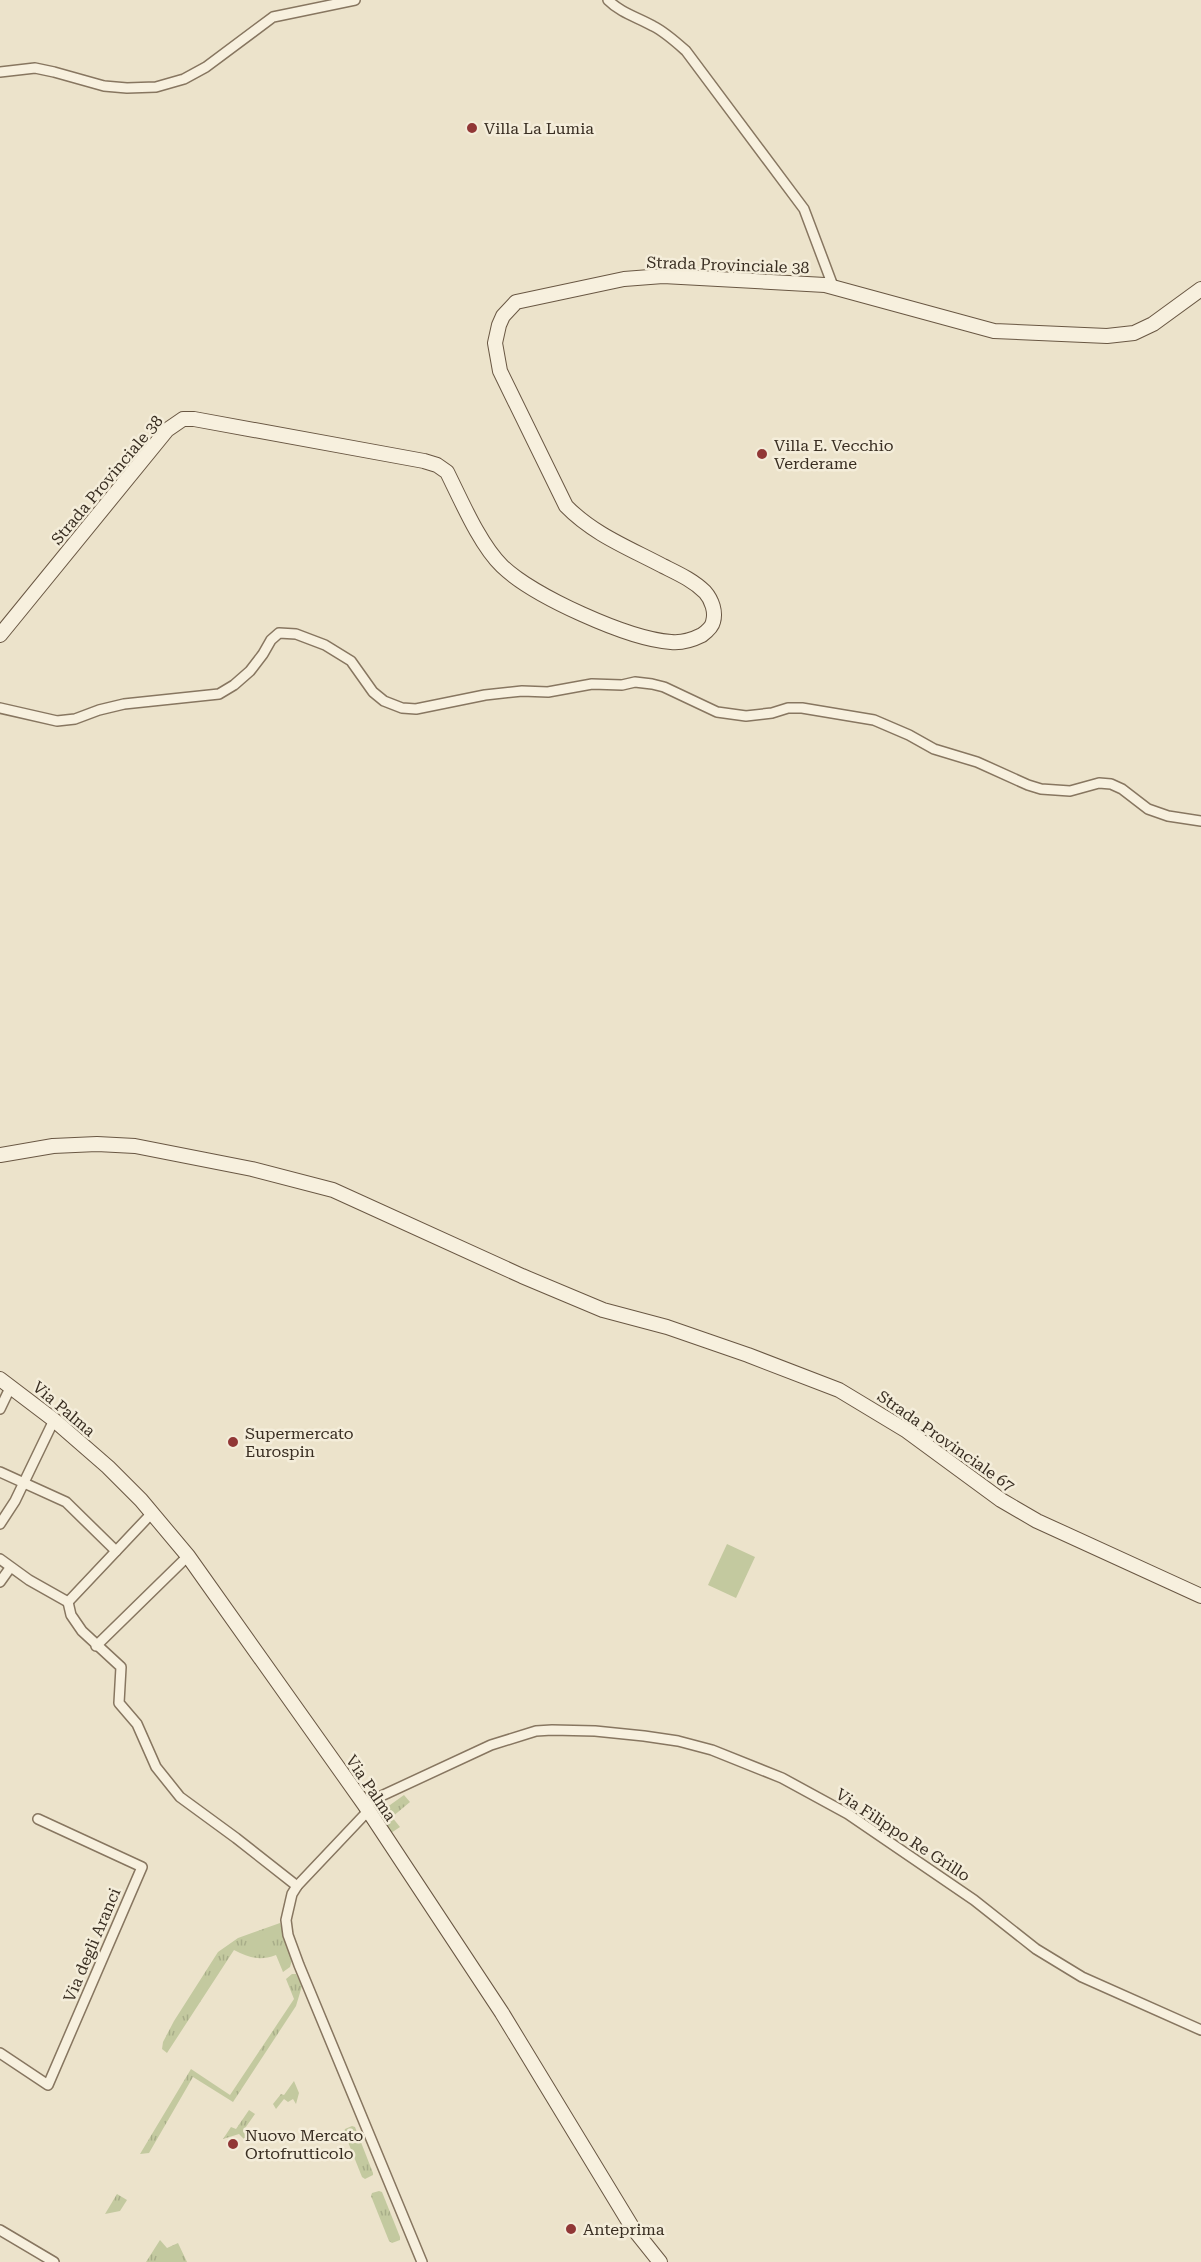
<svg xmlns="http://www.w3.org/2000/svg" width="1201" height="2262" font-family="'Roboto Serif',serif">
  <defs>
    <pattern id="grass-tufts" width="24" height="20" patternUnits="userSpaceOnUse" patternTransform="scale(1.5)"><rect width="24" height="20" fill="#c3c99f"/><path d="M3 7l-1-3M5 7V3M7 7l1-3M15 17l-1-3M17 17v-4M19 17l1-3" fill="none" stroke="#a8ad89"/></pattern>
  </defs>
  <rect width="100%" height="100%" fill="#ece3cb"/>
  <g fill="url(#grass-tufts)">
    <path d="M404,1795L410,1802L392,1817L400,1827L391,1833L379,1815L383,1810Z"/>
    <path d="M280,1923L292,1960L290,1967L283,1972L276,1955C260,1961 250,1958 234,1950L167,2053L162,2049L163,2042L174,2021L218,1952L238,1938Z"/>
    <path d="M292,1974H296L302,1986L296,2006L233,2102L193,2077L149,2153L140,2154L191,2069L230,2095L294,1999L286,1979Z"/>
    <path d="M294,2081L299,2093L296,2104L293,2099L288,2102L284,2099L276,2109L273,2104L281,2094L284,2095Z"/>
    <path d="M249,2110L255,2114L243,2131L247,2138L244,2139L239,2134L223,2139L231,2127L236,2129Z"/>
    <path d="M352,2126L355,2127L373,2173V2175L365,2179L362,2177L344,2132L345,2129Z"/>
    <path d="M379,2191L382,2192L400,2237V2240L392,2243L389,2241L371,2196L372,2193Z"/>
    <path d="M117,2194L127,2200L120,2211L105,2214Z"/>
    <path d="M160,2240L167,2248L178,2243L187,2262H146Z"/>
  </g>
  <path fill="#c3c99f" d="M727,1544L755,1557L736,1598L708,1585Z"/>
  <g fill="none" stroke-linecap="round" stroke-linejoin="round">
    <defs>
      <g id="street">
        <path d="M608,0C621,13 637,17 653,26C665,32 676,42 686,51L804,209L833,286"/>
        <path d="M0,72L35,68L54,72L104,86L127,88L156,87L184,79L206,67L273,17L355,0"/>
        <path d="M0,708L57,721L75,719L99,710L124,704L219,694L234,685L250,671L263,654L271,640L279,633L296,634L325,645L351,661L373,692L384,701L402,708L416,709L485,695L522,691L548,692L592,684L622,685L635,682L652,684L664,687L717,712L746,716L772,713L788,708H802L874,720L909,735L934,749L977,762L1028,785L1041,789L1070,791L1099,783L1111,784L1122,789L1148,809L1168,816L1201,821"/>
        <path d="M0,1409L11,1386"/>
        <path d="M0,1472L66,1502L116,1551"/>
        <path d="M0,1524L15,1501L54,1420"/>
        <path d="M0,1559L29,1580L68,1602"/>
        <path d="M0,1582L10,1568"/>
        <path d="M68,1602L71,1615L82,1631L121,1667L119,1703L137,1724L156,1767L180,1797L236,1838L297,1886"/>
        <path d="M68,1602L152,1513"/>
        <path d="M96,1646L188,1556"/>
        <path d="M364,1804L491,1745L536,1731L552,1730L595,1731L644,1736L678,1741L712,1750L782,1778L848,1814L974,1900L1036,1949L1082,1977L1201,2030"/>
        <path d="M368,1811L297,1886L292,1894L286,1920L288,1935L299,1965L422,2262"/>
        <path d="M0,2053L48,2085L142,1867L38,1819"/>
        <path d="M0,2230L54,2262"/>
      </g>
      <g id="secondary">
        <path d="M0,635L167,430L183,419H194L424,461L437,465L447,472C461,500 480,545 502,566C533,596 628,639 671,642C681,643 692,640 702,635C706,632 712,627 713,622C716,612 712,600 705,592C693,580 677,573 663,566C629,548 593,534 566,506L500,371L495,343L499,325L503,316L516,302L624,279L663,276L825,285L994,331L1107,336L1134,333L1153,324L1201,289"/>
        <path d="M0,1155L53,1146L97,1144L135,1146L252,1169L333,1190L522,1276L603,1310L667,1327L748,1355L839,1390L907,1431L1001,1500L1037,1521L1201,1596"/>
        <path d="M0,1379L54,1420L108,1467L141,1500L188,1556L364,1804L502,2013L632,2227L660,2262"/>
      </g>
    </defs>
    <use href="#street" stroke="#877660" stroke-width="12"/>
    <use href="#secondary" stroke="#695743" stroke-width="16"/>
    <use href="#street" stroke="#f7f0de" stroke-width="9"/>
    <use href="#secondary" stroke="#f7f0de" stroke-width="14"/>
  </g>
  <g fill="#913736" stroke="#f4edda" stroke-width="2">
    <circle cx="472" cy="128" r="6"/>
    <circle cx="762" cy="454" r="6"/>
    <circle cx="233" cy="1442" r="6"/>
    <circle cx="233" cy="2144" r="6"/>
    <circle cx="571" cy="2229" r="6"/>
  </g>
  <g text-anchor="middle" dominant-baseline="central" stroke-width="5" stroke-linejoin="round" paint-order="stroke">
    <g font-size="16" fill="#392e22" stroke="#f4edda" text-anchor="start">
      <text x="484" y="128">Villa La Lumia</text>
      <text x="774" y="445">Villa E. Vecchio<tspan x="774" dy="18">Verderame</tspan></text>
      <text x="245" y="1433">Supermercato<tspan x="245" dy="18">Eurospin</tspan></text>
      <text x="245" y="2135">Nuovo Mercato<tspan x="245" dy="18">Ortofrutticolo</tspan></text>
      <text x="583" y="2229">Anteprima</text>
    </g>
    <g font-size="16" fill="#392e22" stroke="#f4edda">
      <text transform="translate(728 265) rotate(2)">Strada Provinciale 38</text>
      <text transform="translate(107 480) rotate(-50)">Strada Provinciale 38</text>
      <text transform="translate(64 1409) rotate(40)">Via Palma</text>
      <text transform="translate(946 1441) rotate(35)">Strada Provinciale 67</text>
      <text transform="translate(371 1788) rotate(56)">Via Palma</text>
      <text transform="translate(903 1835) rotate(33)">Via Filippo Re Grillo</text>
      <text transform="translate(92 1945) rotate(-67)">Via degli Aranci</text>
    </g>
  </g>
</svg>
